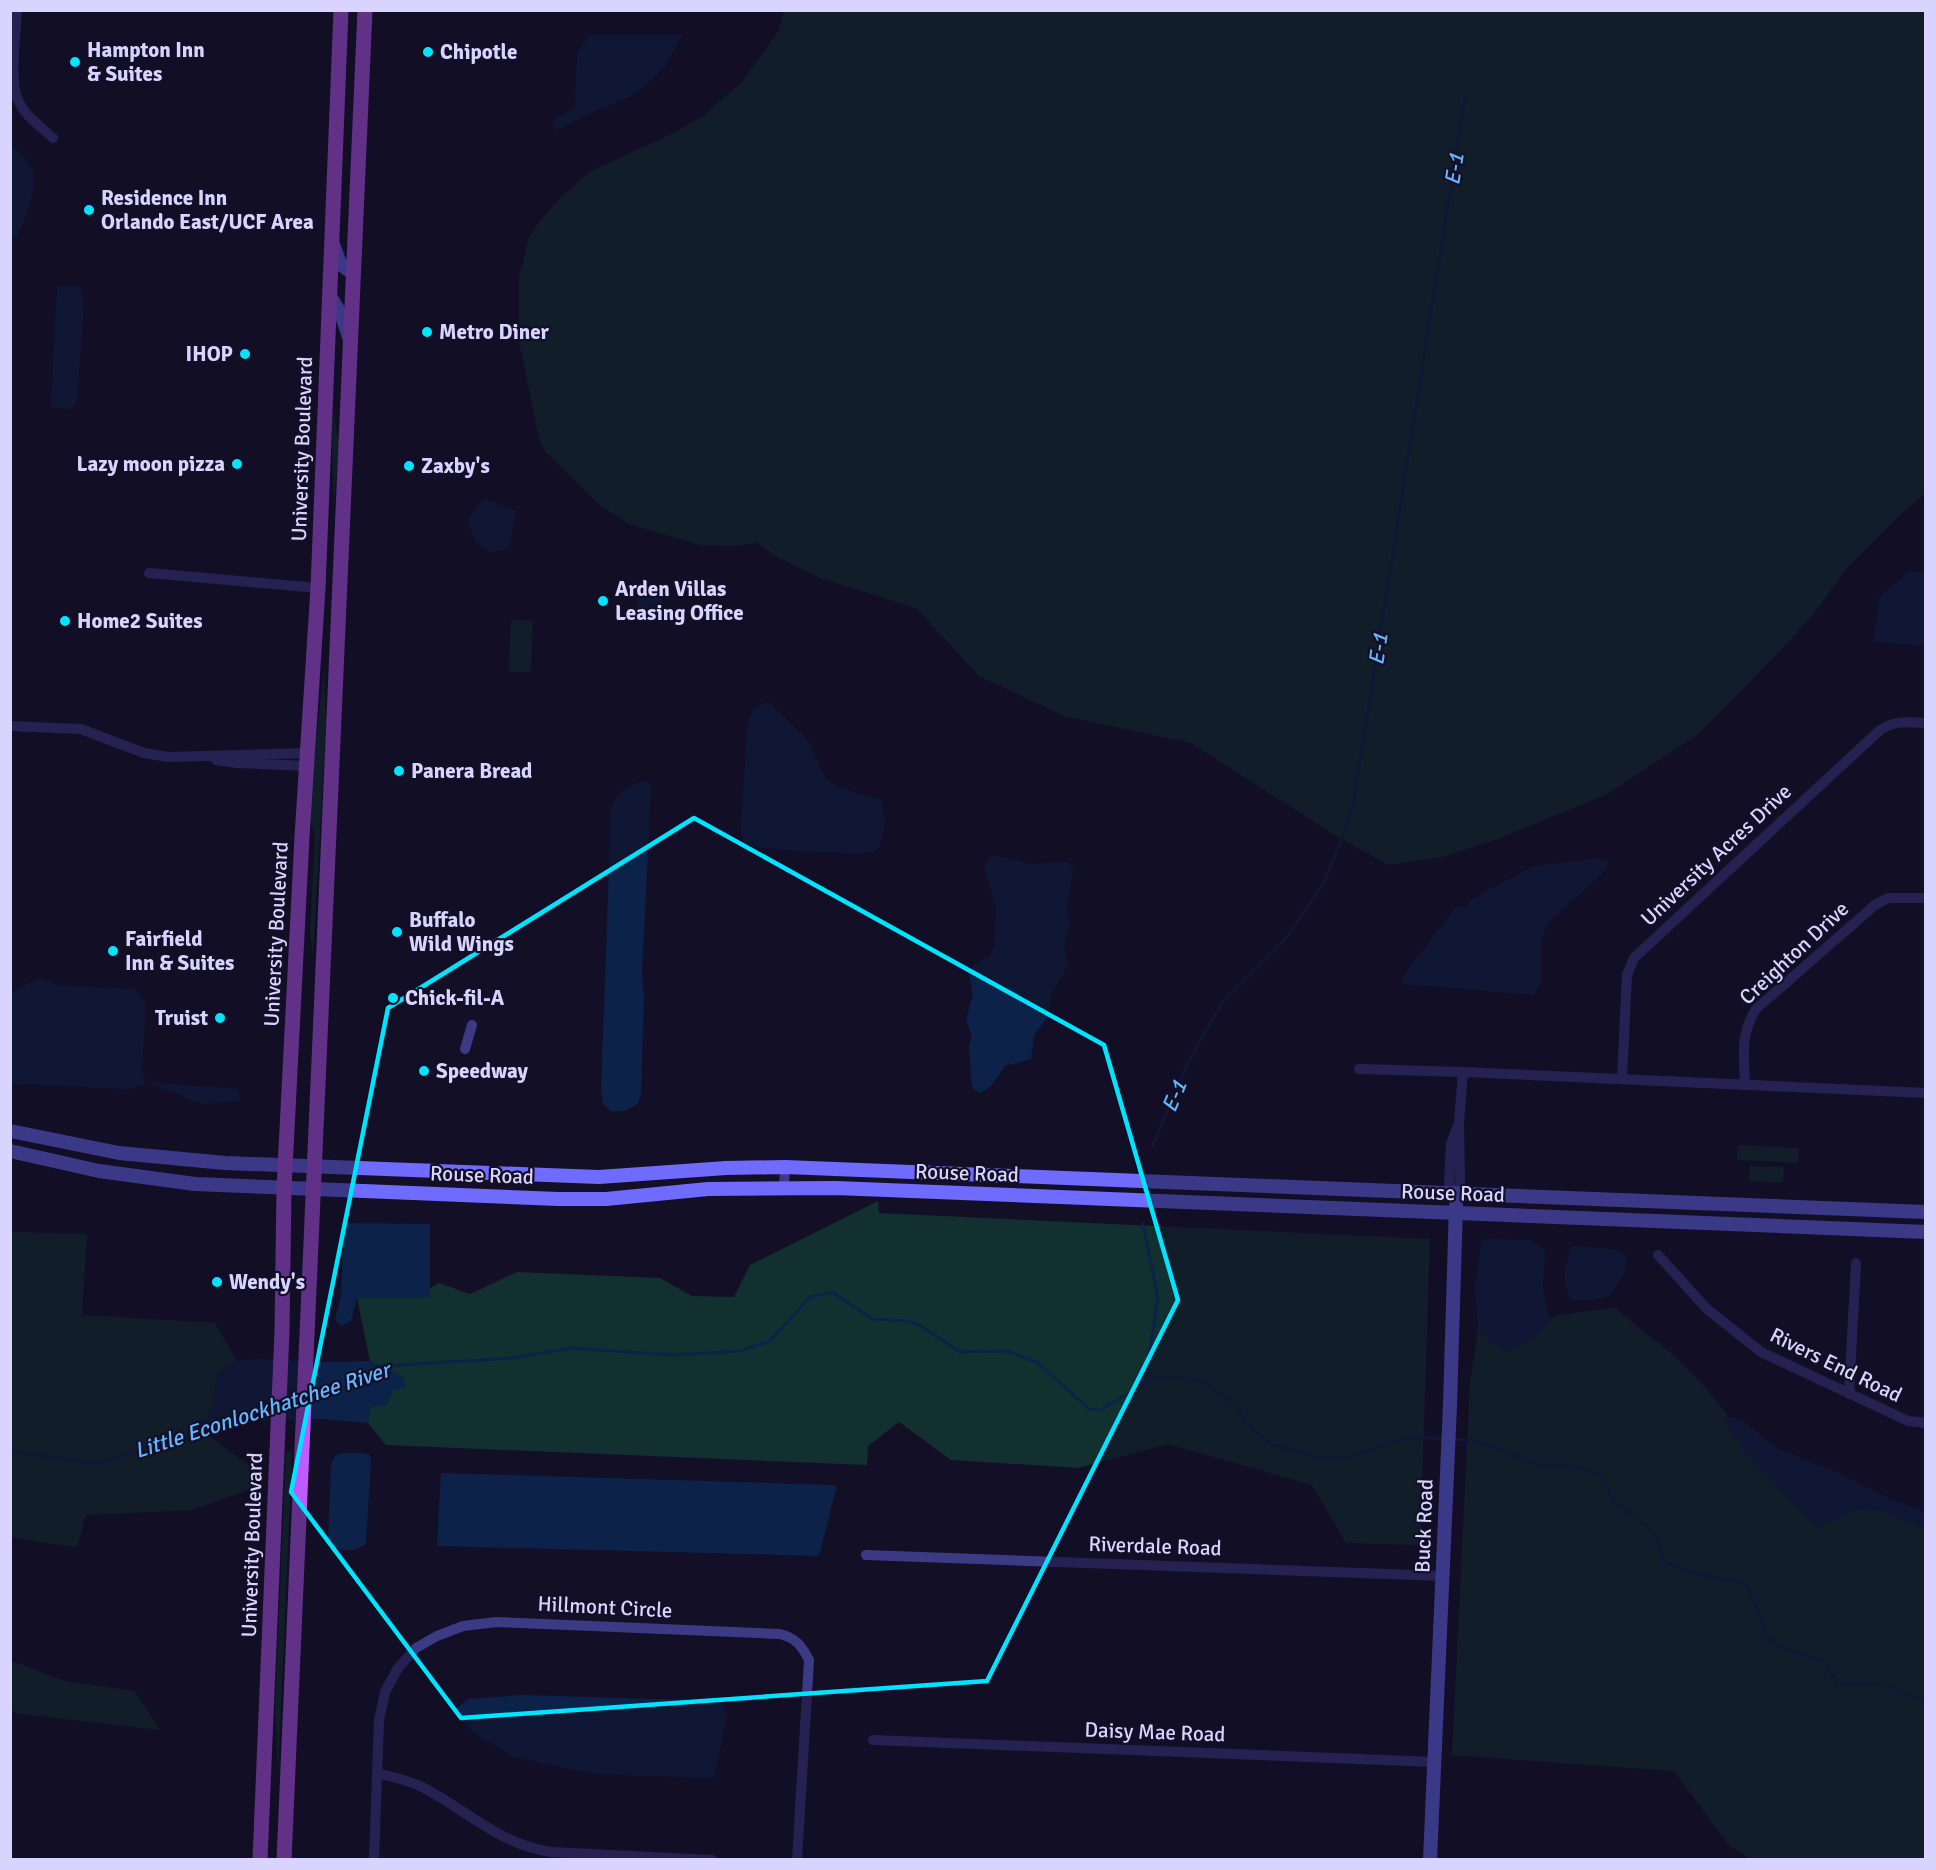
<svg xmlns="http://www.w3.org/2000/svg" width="1936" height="1870" font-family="Signika,sans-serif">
  <rect width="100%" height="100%" fill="#130f26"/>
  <g fill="#12302f">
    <path d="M784,11H1925V494L1904,511L1847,568L1815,612L1781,650L1697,735L1607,794L1501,838L1442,857L1389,865L1341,839L1191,743L1064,716L979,676L916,608L823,579L780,559L756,542L736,546L700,545L629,524L600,505L546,452L539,439L519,341V277L529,237L539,222L562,196L591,171L670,135L703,116L741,83L778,32Z"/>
    <path d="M333,413L339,441L334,503L332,445Z"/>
    <path d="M514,620L531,621L533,624L531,669L529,672H511L509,669L511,622Z"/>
    <path d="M324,667L326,723L313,957L310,933L315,836L309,812Z"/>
    <path d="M1738,1145L1799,1148L1798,1163L1737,1160Z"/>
    <path d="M1750,1166L1784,1167L1783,1183L1749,1181Z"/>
    <path d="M878,1201L879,1213L1430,1239L1420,1545L1346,1543L1312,1485L1168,1444L1078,1468L951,1460L899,1422L868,1446L867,1465L386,1445L368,1423L370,1407L393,1390L405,1387L403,1377L370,1361L357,1298H429L430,1288L439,1283L470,1294L517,1272L660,1278L692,1296L734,1297L750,1265Z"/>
    <path d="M11,1232L87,1234L82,1315L215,1323L237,1361L217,1373L212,1410L197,1424L187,1442L208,1435L251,1467V1489L192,1510L86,1515L77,1547L11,1538Z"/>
    <path d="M1615,1308L1677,1358L1704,1386L1729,1417L1724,1423L1752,1460L1818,1528L1856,1509L1877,1510L1925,1529V1859H1750L1729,1845L1674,1771L1452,1755L1470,1383L1478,1329L1504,1352L1534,1337L1550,1319L1557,1315Z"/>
    <path d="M286,1451H292L278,1775L275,1707Z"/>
    <path d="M10,1660L63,1681L134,1691L160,1730L21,1714L11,1711Z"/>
  </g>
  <g fill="#0c2248">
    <path d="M589,35H682L665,67L634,95L597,110L556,130L552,121L575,108L577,54Z"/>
    <path d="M10,143C16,151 29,161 32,168C39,185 24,223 16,238L11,239Z"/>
    <path d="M57,286L81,287L84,306L77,400L71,409L51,407Z"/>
    <path d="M484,499L516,511L509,547L492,553L474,540L468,518Z"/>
    <path d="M1910,571L1925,572V646L1874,642L1879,597Z"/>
    <path d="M640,597H660L663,601V608L660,612H640L637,608V599Z"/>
    <path d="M769,702L809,741L822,772L828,780L840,788L881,800C887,817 885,835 877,850C874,851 871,853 868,853C855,855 752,849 744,844L741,831L747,724C751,712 757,704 769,702Z"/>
    <path d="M647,781L651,788L642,974L644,998L641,1094L638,1104L624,1111H611L603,1103L601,1091L611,810C619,790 625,786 647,781Z"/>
    <path d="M997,856L1031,864L1068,862L1074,869L1067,904L1070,924L1064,947L1068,964L1052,994L1047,1018L1034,1035L1031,1059L1005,1066L991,1086L981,1093L972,1088L969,1046L972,1037L966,1019L973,995L969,973L973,965L990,955L995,945L996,908L984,867L988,858Z"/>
    <path d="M1601,858L1609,861L1605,871L1549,922L1541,940L1542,981L1533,995L1402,984L1403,976L1456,907H1466L1472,899L1534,866Z"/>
    <path d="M41,977L56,985L135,989L146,1002L142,1073L146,1078L144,1085L129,1089L11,1084V993Z"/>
    <path d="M147,1082L239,1089L240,1101L202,1104Z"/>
    <path d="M344,1223L430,1224V1298H357L351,1321L342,1326L335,1320L341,1296Z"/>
    <path d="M1482,1239L1529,1240L1545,1250L1543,1289L1550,1319L1534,1337L1504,1352L1478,1329L1475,1287Z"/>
    <path d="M1572,1246L1613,1249L1626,1254C1630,1270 1618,1283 1610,1296L1591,1300H1572C1560,1283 1565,1264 1572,1246Z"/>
    <path d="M255,1359L330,1362L370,1361L403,1377L405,1387L393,1390L387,1405L370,1407L368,1423L322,1419L250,1421L187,1443L197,1424L212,1410L217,1373L237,1361Z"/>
    <path d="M1729,1417L1743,1421L1775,1447L1838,1473L1880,1494L1925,1512V1529L1877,1510L1856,1509L1819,1528L1752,1460L1724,1423Z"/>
    <path d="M342,1453H362L370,1455L371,1459L366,1543C356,1554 337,1552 328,1541L331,1464L335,1456Z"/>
    <path d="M441,1473L837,1485L819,1556L437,1546Z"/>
    <path d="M522,1695L723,1701L727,1716L714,1778L595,1774L514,1757L473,1732L455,1710L468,1699Z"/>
  </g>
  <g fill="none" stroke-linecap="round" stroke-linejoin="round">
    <g stroke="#0c2248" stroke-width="3">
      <path d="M1152,1147L1188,1063L1221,1004L1284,941L1324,883L1352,812L1465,96"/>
      <path d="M1143,1224L1158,1298L1145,1384"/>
      <path d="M380,1369L387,1366L512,1358L572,1348L673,1355L740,1351L770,1341L810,1297L832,1292L872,1319L907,1321L921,1326L960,1352L1008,1351L1038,1363L1089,1409L1100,1410L1155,1378L1191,1379L1208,1384L1233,1403L1252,1429L1273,1445L1325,1459L1354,1456L1393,1441L1421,1437L1444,1439"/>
      <path d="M1454,1439L1474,1440L1542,1466L1579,1467L1594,1473L1602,1478L1613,1500L1655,1533L1664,1562L1693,1573L1743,1583L1750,1591L1766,1635L1780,1646L1821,1661L1838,1683L1886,1685L1926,1703"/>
      <path d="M10,1451L97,1464L193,1434"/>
    </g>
    <g stroke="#3d3a85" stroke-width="10">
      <path d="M17,10C16,32 9,82 18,100C24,115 41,127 53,138"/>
      <path d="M149,573L318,588"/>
      <path d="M10,726L81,729L144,753L168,757L307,753"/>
      <path d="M216,760L237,763L306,766"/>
      <path d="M465,1049L472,1025"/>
      <path d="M1359,1069L1463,1072L1926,1093"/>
      <path d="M1622,1079L1627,975L1634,958L1880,730C1896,720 1908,722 1926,723"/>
      <path d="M1745,1084C1744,1056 1740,1034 1756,1009L1875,905L1888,898H1926"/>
      <path d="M784,1187L785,1167"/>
      <path d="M1456,1194L1460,1182L1459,1122L1463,1072"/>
      <path d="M1456,1194L1449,1183L1451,1144L1457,1128"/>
      <path d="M1658,1255L1707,1309L1761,1352L1908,1421L1926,1423"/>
      <path d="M1849,1394L1856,1263"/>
      <path d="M866,1555L1443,1576"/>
      <path d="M873,1740L1435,1762"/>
      <path d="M377,1773C392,1777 408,1780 422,1787C467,1810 498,1844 551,1852L712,1860"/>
      <path d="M374,1860L379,1720L385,1692L398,1668L416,1648L437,1636L463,1626L496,1622L780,1634C796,1638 802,1646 809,1660L797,1860"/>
    </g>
    <g stroke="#6f6bff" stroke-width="14">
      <path d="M333,244C338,258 339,268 354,272"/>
      <path d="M330,296L342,316L349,337"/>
      <path d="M10,1131L119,1153L225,1163L599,1177L726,1168L785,1167L1926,1212"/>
      <path d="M10,1151L99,1171L195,1184L558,1199H606L708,1189L836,1188L1926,1232"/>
      <path d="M1430,1860L1450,1405L1456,1205"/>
    </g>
    <g stroke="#c25bff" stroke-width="15">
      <path d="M260,1860L282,1331L284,1188L302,837L318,588L341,10"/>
      <path d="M284,1860L365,10"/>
    </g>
  </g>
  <path d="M0 0H1936V1870H0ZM694,818L1104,1045L1178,1300L987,1681L461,1718L291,1492L388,1008Z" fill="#130f26" fill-opacity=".55" fill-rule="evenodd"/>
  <path fill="none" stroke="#00e5ff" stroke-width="4.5" stroke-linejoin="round" d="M694,818L1104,1045L1178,1300L987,1681L461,1718L291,1492L388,1008Z"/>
  <g fill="#00e5ff" stroke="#130f26" stroke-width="2">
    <circle cx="428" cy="52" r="6"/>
    <circle cx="75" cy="62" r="6"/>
    <circle cx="89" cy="210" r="6"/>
    <circle cx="427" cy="332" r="6"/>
    <circle cx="245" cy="354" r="6"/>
    <circle cx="237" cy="464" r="6"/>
    <circle cx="409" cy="466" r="6"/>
    <circle cx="603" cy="601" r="6"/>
    <circle cx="65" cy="621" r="6"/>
    <circle cx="399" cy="771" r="6"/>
    <circle cx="397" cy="932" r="6"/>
    <circle cx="113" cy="951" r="6"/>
    <circle cx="393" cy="998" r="6"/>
    <circle cx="220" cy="1018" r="6"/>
    <circle cx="424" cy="1071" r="6"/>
    <circle cx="217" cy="1282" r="6"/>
  </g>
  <g text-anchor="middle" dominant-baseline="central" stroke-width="4.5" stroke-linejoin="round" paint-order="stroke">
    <g font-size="21" font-weight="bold" fill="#d9d4ff" stroke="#130f26" text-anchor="start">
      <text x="87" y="50">Hampton Inn<tspan x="87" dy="24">&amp; Suites</tspan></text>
      <text x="440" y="52">Chipotle</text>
      <text x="101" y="198">Residence Inn<tspan x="101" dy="24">Orlando East/UCF Area</tspan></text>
      <text x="439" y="332">Metro Diner</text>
      <text x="233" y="354" text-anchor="end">IHOP</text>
      <text x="225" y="464" text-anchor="end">Lazy moon pizza</text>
      <text x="421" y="466">Zaxby's</text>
      <text x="615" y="589">Arden Villas<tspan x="615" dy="24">Leasing Office</tspan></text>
      <text x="77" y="621">Home2 Suites</text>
      <text x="411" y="771">Panera Bread</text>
      <text x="409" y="920">Buffalo<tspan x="409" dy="24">Wild Wings</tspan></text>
      <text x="125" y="939">Fairfield<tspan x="125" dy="24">Inn &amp; Suites</tspan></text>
      <text x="405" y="998">Chick-fil-A</text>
      <text x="208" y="1018" text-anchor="end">Truist</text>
      <text x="436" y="1071">Speedway</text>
      <text x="229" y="1282">Wendy's</text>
    </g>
    <g font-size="21" fill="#d9d4ff" stroke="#130f26">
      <text transform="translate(302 449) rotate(-88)">University Boulevard</text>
      <text transform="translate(1716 855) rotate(-43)">University Acres Drive</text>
      <text transform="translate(276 934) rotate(-87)">University Boulevard</text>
      <text transform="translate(1794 953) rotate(-43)">Creighton Drive</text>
      <text transform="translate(967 1173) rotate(2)">Rouse Road</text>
      <text transform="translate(482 1175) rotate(2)">Rouse Road</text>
      <text transform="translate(1453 1193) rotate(2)">Rouse Road</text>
      <text transform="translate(1836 1365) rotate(26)">Rivers End Road</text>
      <text transform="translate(1424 1526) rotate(-88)">Buck Road</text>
      <text transform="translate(252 1545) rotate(-88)">University Boulevard</text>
      <text transform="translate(1155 1546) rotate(2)">Riverdale Road</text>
      <text transform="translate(605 1607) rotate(3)">Hillmont Circle</text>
      <text transform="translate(1155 1732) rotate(2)">Daisy Mae Road</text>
    </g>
    <g font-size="22" font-style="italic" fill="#62b6ff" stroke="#130f26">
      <text transform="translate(1454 169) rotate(-81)">E-1</text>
      <text transform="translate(1378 649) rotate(-81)">E-1</text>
      <text transform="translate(1174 1096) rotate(-67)">E-1</text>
      <text transform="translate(262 1410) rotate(-18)">Little Econlockhatchee River</text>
    </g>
  </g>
  <rect width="1936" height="1870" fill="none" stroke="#d9d4ff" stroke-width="24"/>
</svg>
